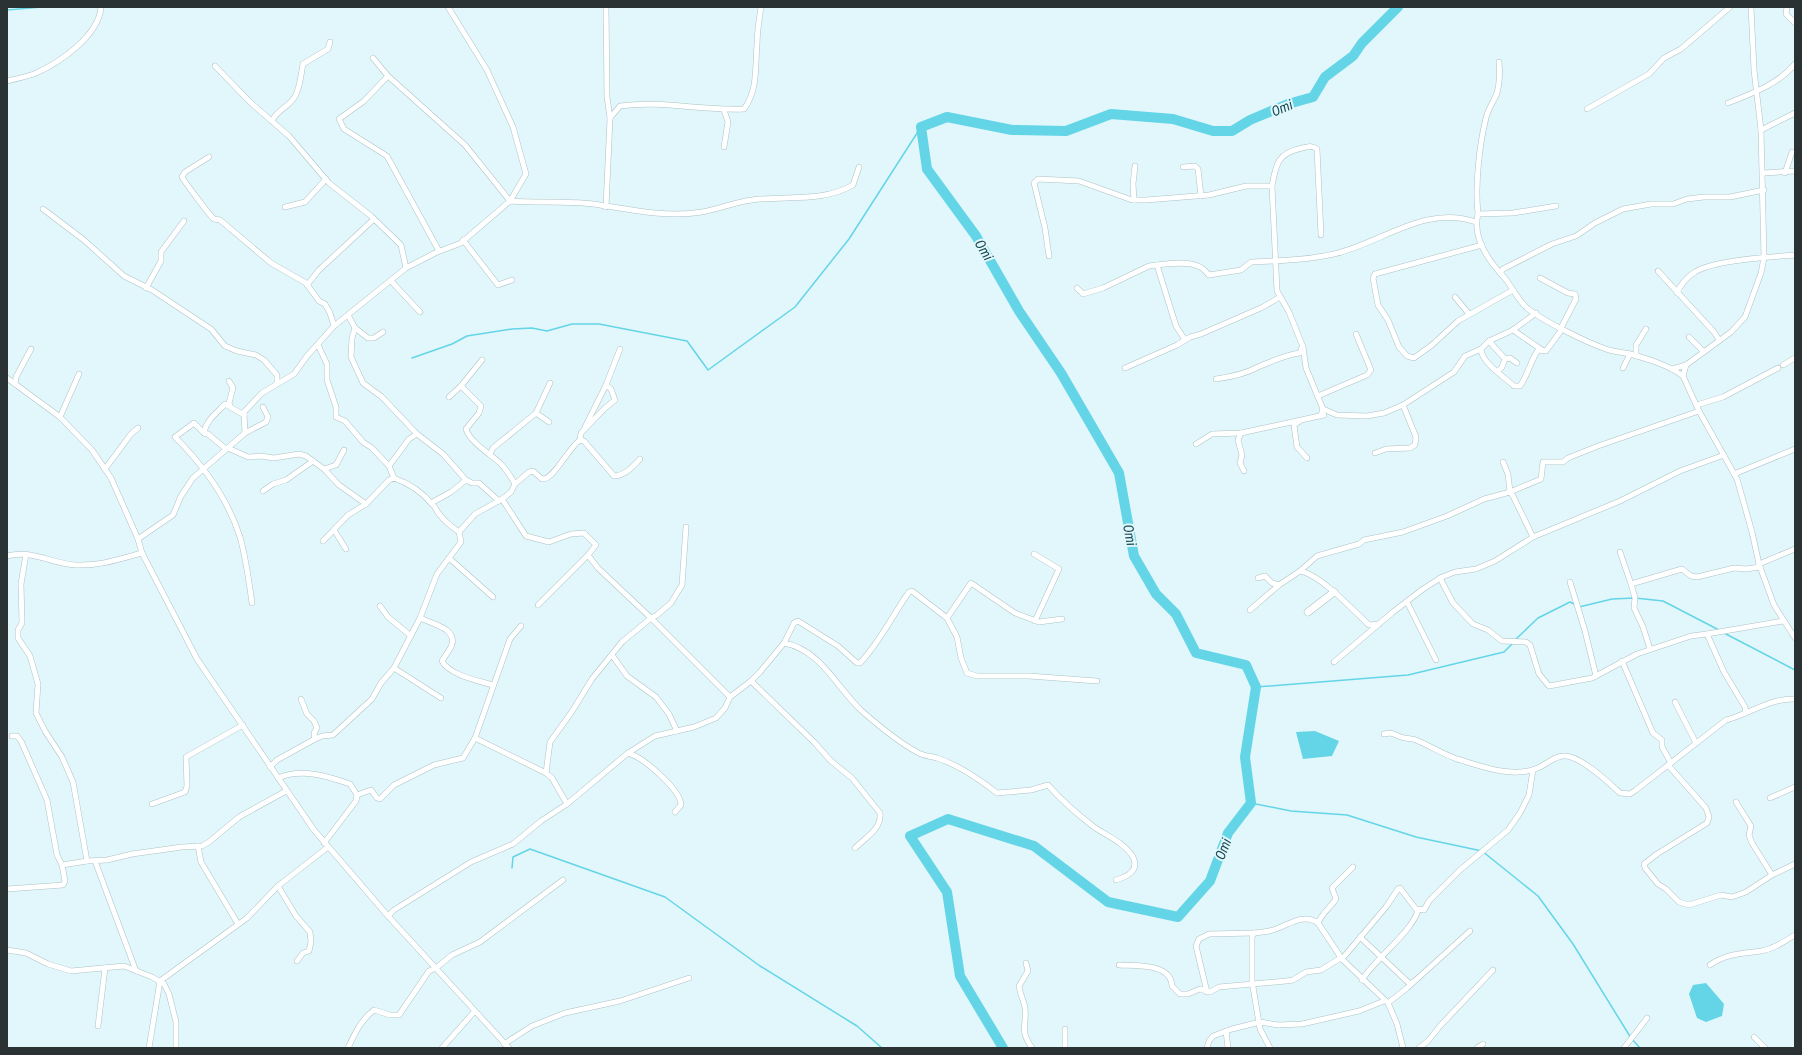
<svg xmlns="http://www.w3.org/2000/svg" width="1802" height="1055" font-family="'Roboto Condensed',sans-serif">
  <rect width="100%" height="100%" fill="#e1f7fb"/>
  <g fill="#64d5e7">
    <path d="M1315,731L1339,741L1332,756L1303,759L1296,732Z"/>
    <path d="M1706,983L1724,1004L1722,1016L1706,1022L1697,1018L1689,994L1693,985Z"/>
  </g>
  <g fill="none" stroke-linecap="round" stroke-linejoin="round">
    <g stroke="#64d5e7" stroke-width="1.5">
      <path d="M7,10L42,7"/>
      <path d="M412,358L452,344L467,336L512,329L532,328L547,331L572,324H599L687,341L708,370L795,307L849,239L921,127"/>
      <path d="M1579,607L1612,599L1635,598L1663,601L1719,630"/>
      <path d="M1724,633L1795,670"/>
      <path d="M1515,640L1538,618L1570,602L1576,605"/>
      <path d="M1256,687L1408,675L1504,652L1513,643"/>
      <path d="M1251,803L1291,811L1347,815L1416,837L1482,851L1538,896L1573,944L1631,1038L1640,1048"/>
      <path d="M512,868L513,857L530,849L665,897L760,966L857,1026L882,1048"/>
    </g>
    <path stroke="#64d5e7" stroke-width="10" d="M1003,1048L960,976L947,892L910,836L948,819L1034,846L1108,902L1178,917L1210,881L1228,833L1251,803L1245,757L1256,687L1246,665L1196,653L1176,614L1156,594L1134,556L1119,473L1061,373L1019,311L976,236L927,169L921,127L947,117L1012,130L1066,131L1111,114L1173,119L1213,131H1232L1250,120L1288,104L1313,97L1325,77L1353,56L1362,43L1398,7"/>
    <defs>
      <g id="street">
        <path d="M606,7L607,97L610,118"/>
        <path d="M1751,7L1754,70L1761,130L1764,258L1761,273L1745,317L1731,332L1686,365L1683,376L1699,411L1737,479L1752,532L1759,564"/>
        <path d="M1787,7L1786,14L1795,23"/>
        <path d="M373,58L388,76L465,145L510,201C537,203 566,201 593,204C629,209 665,218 702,212C719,209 735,202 752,200C787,195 821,203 853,185L859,167"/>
        <path d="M215,66L251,103L289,136L329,183L371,216L401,245L406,268"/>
        <path d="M388,76L364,101L339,119L344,129L387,156L439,251"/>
        <path d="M7,81C16,79 25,77 34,74C59,63 99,36 101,7"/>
        <path d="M1728,103C1753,93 1777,85 1795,64"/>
        <path d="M1587,109L1649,74L1664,58L1681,49L1730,7"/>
        <path d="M724,110L728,122L724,147"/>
        <path d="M272,121C277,110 287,108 294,98C300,90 301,74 303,64L328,49L330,42"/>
        <path d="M1761,130L1795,113"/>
        <path d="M1183,167L1195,166L1198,169L1201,196"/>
        <path d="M1763,173L1795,171"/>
        <path d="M1785,173L1792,152"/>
        <path d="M1272,186C1276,163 1278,153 1302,148C1308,147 1312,145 1317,149L1321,235"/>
        <path d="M1134,200L1133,184L1135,166"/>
        <path d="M1556,206L1513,213L1478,214C1472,238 1488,260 1503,276C1512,286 1517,299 1527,308C1541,320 1588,343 1606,349C1613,352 1622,352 1630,354C1648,359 1668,365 1683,376"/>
        <path d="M285,207L305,202L326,179"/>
        <path d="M606,207L610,118L620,106C661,100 702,111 744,109C758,90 755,67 757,45C757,32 759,20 761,7"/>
        <path d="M43,209L84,240L124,276L152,290L211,329L225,346L237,351L256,355L264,360L277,375V383"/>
        <path d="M1478,214C1475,186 1479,146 1486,118C1488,109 1494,101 1497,93C1500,82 1500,73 1499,62"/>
        <path d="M463,240L498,285L512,280"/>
        <path d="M1482,245L1375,274L1373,278L1378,305L1388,320L1399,347L1407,356L1414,358L1432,345L1458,321L1513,290"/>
        <path d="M1049,256L1045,228L1034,183L1038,179L1079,181L1132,200H1146L1209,195L1246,186H1272L1277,291L1289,312L1303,347L1306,368L1323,409L1321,415"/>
        <path d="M1157,265L1176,326L1185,340"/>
        <path d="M1658,271L1714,332L1719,340"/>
        <path d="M1500,273L1503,269L1552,244L1576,236L1595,223L1623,209L1651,204H1673L1687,199L1704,197H1730L1764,190"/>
        <path d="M391,281L420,312"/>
        <path d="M307,285L319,270L374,219"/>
        <path d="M146,288L161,261V252L184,221"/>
        <path d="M1077,288L1083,294L1103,288L1149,266C1162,264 1188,260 1200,267C1203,268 1206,272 1209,275L1241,270L1251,262C1278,261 1307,260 1334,254C1382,243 1425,204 1476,222"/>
        <path d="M1677,293C1680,285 1688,276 1695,272C1713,260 1771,257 1795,255"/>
        <path d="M1455,297L1469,314"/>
        <path d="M348,315L355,328L352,338L351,357L363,383L382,397L417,434L443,454L466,480L472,483H479L499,501"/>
        <path d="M334,326L406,268L435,253L461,243L510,201L526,174L513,127L487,70L448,7"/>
        <path d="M355,328L368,338H374L383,332"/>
        <path d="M1513,330L1542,350"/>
        <path d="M1689,337L1703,351"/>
        <path d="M1489,341L1505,359L1510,358L1517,363"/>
        <path d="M318,345L327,364V380L336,407V417L345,421L363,442L372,448L389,466L394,478"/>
        <path d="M1481,349C1481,362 1504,377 1514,386H1520C1528,375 1530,362 1538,350L1546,351L1560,332L1561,328L1576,299L1575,294L1568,293L1540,278"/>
        <path d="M1636,356V345L1646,329"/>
        <path d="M482,360L461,386L481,406L479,413L466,429C469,441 491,455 500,463C506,469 511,477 515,484L511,492L502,499"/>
        <path d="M1783,365L1795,358"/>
        <path d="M1125,368L1177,345L1190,337L1201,334L1263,307L1280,297"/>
        <path d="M1623,368L1630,354"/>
        <path d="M1672,369L1686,365"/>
        <path d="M1498,371L1502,367L1505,359"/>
        <path d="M7,378L60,417L92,450L111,478L138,539L142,553L197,659L314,830L388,916L509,1048"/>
        <path d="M1216,379C1231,377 1245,374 1258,367C1273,361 1284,355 1300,353L1302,347"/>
        <path d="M229,381L233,388L229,403L230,406"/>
        <path d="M15,384L16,377L31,349"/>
        <path d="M1318,396L1367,375L1371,370L1356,334"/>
        <path d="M449,397L461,386"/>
        <path d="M1697,405L1723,397L1778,368"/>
        <path d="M1323,409L1337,415L1367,416L1384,413L1403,405L1454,372L1465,356L1481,349L1489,341L1513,330L1536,313"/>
        <path d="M536,413L549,422"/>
        <path d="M60,417L79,374"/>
        <path d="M1300,421L1294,425L1297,447L1307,458"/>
        <path d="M585,427L606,385"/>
        <path d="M204,433L194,423L175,437C202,464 228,499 240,537C246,558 249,581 252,603"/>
        <path d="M245,433L266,422L268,417L263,407"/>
        <path d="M1241,433L1238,440L1242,455L1240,463L1244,471"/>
        <path d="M580,440L581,433L605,408L615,400L611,389L606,385L620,349"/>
        <path d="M1196,444L1212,434L1241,433L1324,415"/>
        <path d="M228,448L248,457L261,456L274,458L299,454L306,456L324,469L339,485L366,504L389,480L394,478C408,483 423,493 433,505C436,508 437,512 440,515C445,522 452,527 459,532L475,514L502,499L526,536L549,542L571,534L584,533L596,545L588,555L598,568L651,618L622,642L592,679L571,713L550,742L546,773"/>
        <path d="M226,449L208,434L204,433C206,420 217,413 225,404L244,415"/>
        <path d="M1375,453L1386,449L1410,448L1415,445L1416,437L1403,405"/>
        <path d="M490,454L493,448L536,413L550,383"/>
        <path d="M1503,462L1508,474L1510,492L1541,479L1543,462H1563L1568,458L1598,446L1699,411"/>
        <path d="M389,466L409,439L417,434"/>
        <path d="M105,469L131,434L138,428"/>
        <path d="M324,469L336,465L344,450"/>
        <path d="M1734,474L1795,449"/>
        <path d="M515,484L529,472L533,471L542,479C553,481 569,447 580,440L584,441L614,476C624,476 634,466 640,459"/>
        <path d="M263,491L273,484L286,480L313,461"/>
        <path d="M431,503L451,492L466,480"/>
        <path d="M686,527L682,585L671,603L657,615L651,618L730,697"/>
        <path d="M334,530L346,549"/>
        <path d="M138,539L173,515L181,496L193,478L245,433L244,412L262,393L294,374L307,356L334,326L330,313L325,304L319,301L306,283L271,263L220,220L214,219C210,216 184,181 182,177L185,172L209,157"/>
        <path d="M323,541L348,515L366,504"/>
        <path d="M1795,549L1759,564L1774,605L1795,638"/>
        <path d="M1620,552L1631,584L1635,598L1634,608L1643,627L1650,649"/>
        <path d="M26,554L21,584L22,623L18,630V638L30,656L38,684L36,713L45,731L62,757L73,782L87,861L107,860L132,854L182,847L202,846L209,842L239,817L286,791"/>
        <path d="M1034,554L1059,569L1035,621"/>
        <path d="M7,556C32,549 52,564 76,565C100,566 120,559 142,553"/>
        <path d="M449,558L493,597"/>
        <path d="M1300,571L1317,556L1359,544L1364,540L1403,532L1447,516L1484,499L1510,492L1513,496L1533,537"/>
        <path d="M1258,578L1265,576L1272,583L1279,585"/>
        <path d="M1440,578L1453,603L1473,624L1488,630L1502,641L1526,642L1530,645L1539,674L1549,686L1592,678L1637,654L1691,636L1707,634L1724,672L1745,707L1746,713"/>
        <path d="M1570,582L1585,631L1596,676"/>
        <path d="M1631,584L1682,569L1691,576L1697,577L1734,568L1746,569L1760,567"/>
        <path d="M1407,602L1436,660"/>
        <path d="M538,605L588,555"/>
        <path d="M380,606L388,617L411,636"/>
        <path d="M1250,610L1279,585L1300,571C1321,575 1353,610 1369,625L1379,624"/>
        <path d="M420,618C433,624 459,629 451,647C448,652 445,656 442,661C449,675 479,681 493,685"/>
        <path d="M947,618L971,583L1015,613L1039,622L1062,619"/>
        <path d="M1707,634L1783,621"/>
        <path d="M784,643C822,650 837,689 863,712C879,726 898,742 917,752C923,756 930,756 937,758C959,765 979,779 997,793L1031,790L1048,785C1062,801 1077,814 1094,827C1107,836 1125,843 1133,857C1140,871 1126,877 1116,880"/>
        <path d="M612,655L627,676L656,697L669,714L677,731"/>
        <path d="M1622,661L1653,733L1662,740V747L1671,763"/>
        <path d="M1334,662L1393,612L1423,589L1442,577L1455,572L1476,569L1495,561L1533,537L1620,501L1680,471L1724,455"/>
        <path d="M394,668L441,698"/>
        <path d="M751,681L814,742L831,761L852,778L880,813C882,829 865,838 855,848"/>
        <path d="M1675,702L1696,743"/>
        <path d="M1384,734C1392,732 1393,734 1401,737C1405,739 1411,738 1416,740C1430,746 1443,754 1457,759C1481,766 1510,778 1535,769C1545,766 1555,755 1565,756C1581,756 1609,783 1620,793L1630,794L1636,790L1726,720C1749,714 1770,698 1795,699"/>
        <path d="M12,736H17L21,741L47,800L57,855L62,865"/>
        <path d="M475,738L546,773L552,778L567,804"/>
        <path d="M315,739L322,736L333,735L372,699L381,683L394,668L420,618L437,574L461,542L459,532"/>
        <path d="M628,753C643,757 681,790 681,805L675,812"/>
        <path d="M1668,765L1706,808L1709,817L1707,823L1657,854L1644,864L1645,868L1658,884L1666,889L1679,902L1689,905L1721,895L1732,897L1746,892L1772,875L1795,864"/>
        <path d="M270,767L277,760L315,739L314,733L317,728L314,721L307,714L301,699"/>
        <path d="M278,778C302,768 327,776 350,784L357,795L356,801L324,843"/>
        <path d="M357,795L371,790L377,798L380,799L394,785L434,765L463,758L475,738L510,639L521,626"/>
        <path d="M1770,798L1795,787"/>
        <path d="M1736,802L1751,826L1749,835L1752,843L1772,875"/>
        <path d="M152,804L185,792L187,786L186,757L243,725"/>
        <path d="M198,846L201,862L238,924"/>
        <path d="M95,861L136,971"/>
        <path d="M278,886L296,916L310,932L311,942L309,951L303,953L297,961"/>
        <path d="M7,889L63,885L65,881L62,865L87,861"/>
        <path d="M388,916L394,910L471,862L513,844L541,821L567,804L628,753L655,736L694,727L716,718L725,708L730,697L751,681L760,672L784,643L794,623L798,621L838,646L857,663H860C880,642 892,616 909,592L912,591L947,618L957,637L961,658L967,673L977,676H1029L1097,681"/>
        <path d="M1318,923C1322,913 1330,908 1336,899L1332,888L1353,867"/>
        <path d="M1360,937L1410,984L1413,982"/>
        <path d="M7,950L26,953L48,964L71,971L124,966L152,977L164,984L169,994L176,1022V1048"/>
        <path d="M1026,963L1028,971L1019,986C1020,994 1024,1001 1025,1008C1027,1027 1019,1029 1032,1048"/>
        <path d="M1119,965C1136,966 1171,963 1172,986L1180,994H1188L1200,989L1210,992L1219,987L1286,981L1293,980L1306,972L1321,970L1339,959H1342L1386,907L1398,889L1400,888L1416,909L1424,910L1429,901L1460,870L1508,830L1520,813L1529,795L1533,770"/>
        <path d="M1710,965C1727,953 1742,954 1761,951C1774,949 1785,941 1795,935"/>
        <path d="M1362,980C1375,959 1413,931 1418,910"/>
        <path d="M1207,992L1196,946L1199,939L1209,934L1254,933"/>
        <path d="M1388,1003L1407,988L1470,931"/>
        <path d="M98,1026L105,968"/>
        <path d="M1226,1031L1228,1048"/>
        <path d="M1754,1037L1765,1048"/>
        <path d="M504,1044L532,1026L565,1013L620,1001L689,978"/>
        <path d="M149,1048L160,981L247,918L278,886L328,847"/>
        <path d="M348,1048C355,1033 361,1020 374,1010L390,1015H399L429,971L436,968L452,955L480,942L563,880"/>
        <path d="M442,1048L474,1012"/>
        <path d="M1065,1048V1029"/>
        <path d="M1207,1048L1209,1041L1213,1036L1232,1029L1260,1022L1278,1025L1302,1024L1359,1011L1384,1001"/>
        <path d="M1270,1048L1260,1029L1252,981V937L1254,933C1260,932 1267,932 1273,930C1287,926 1304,912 1318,923L1342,959L1388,1003L1397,1024L1403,1048"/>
        <path d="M1419,1048L1428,1041L1440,1026L1493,970"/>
        <path d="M1477,1048L1483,1044"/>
        <path d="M1624,1048L1647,1018"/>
      </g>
      <path id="secondary" d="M1308,612L1334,592"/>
    </defs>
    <use href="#street" stroke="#adc2c5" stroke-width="6"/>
    <use href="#secondary" stroke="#adc2c5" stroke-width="8"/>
    <use href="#street" stroke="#fff" stroke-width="5"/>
    <use href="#secondary" stroke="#fff" stroke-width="7"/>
  </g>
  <g text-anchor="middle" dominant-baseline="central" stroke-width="4" stroke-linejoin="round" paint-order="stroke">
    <g font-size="14" font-style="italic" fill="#194b53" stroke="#e1f7fb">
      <text transform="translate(1282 108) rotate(-23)">Omi</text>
      <text transform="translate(984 250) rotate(59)">Omi</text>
      <text transform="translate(1130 535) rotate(79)">Omi</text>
      <text transform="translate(1223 849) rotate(-69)">Omi</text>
    </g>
  </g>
  <rect width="1802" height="1055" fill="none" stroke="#2a3234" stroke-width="16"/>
</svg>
